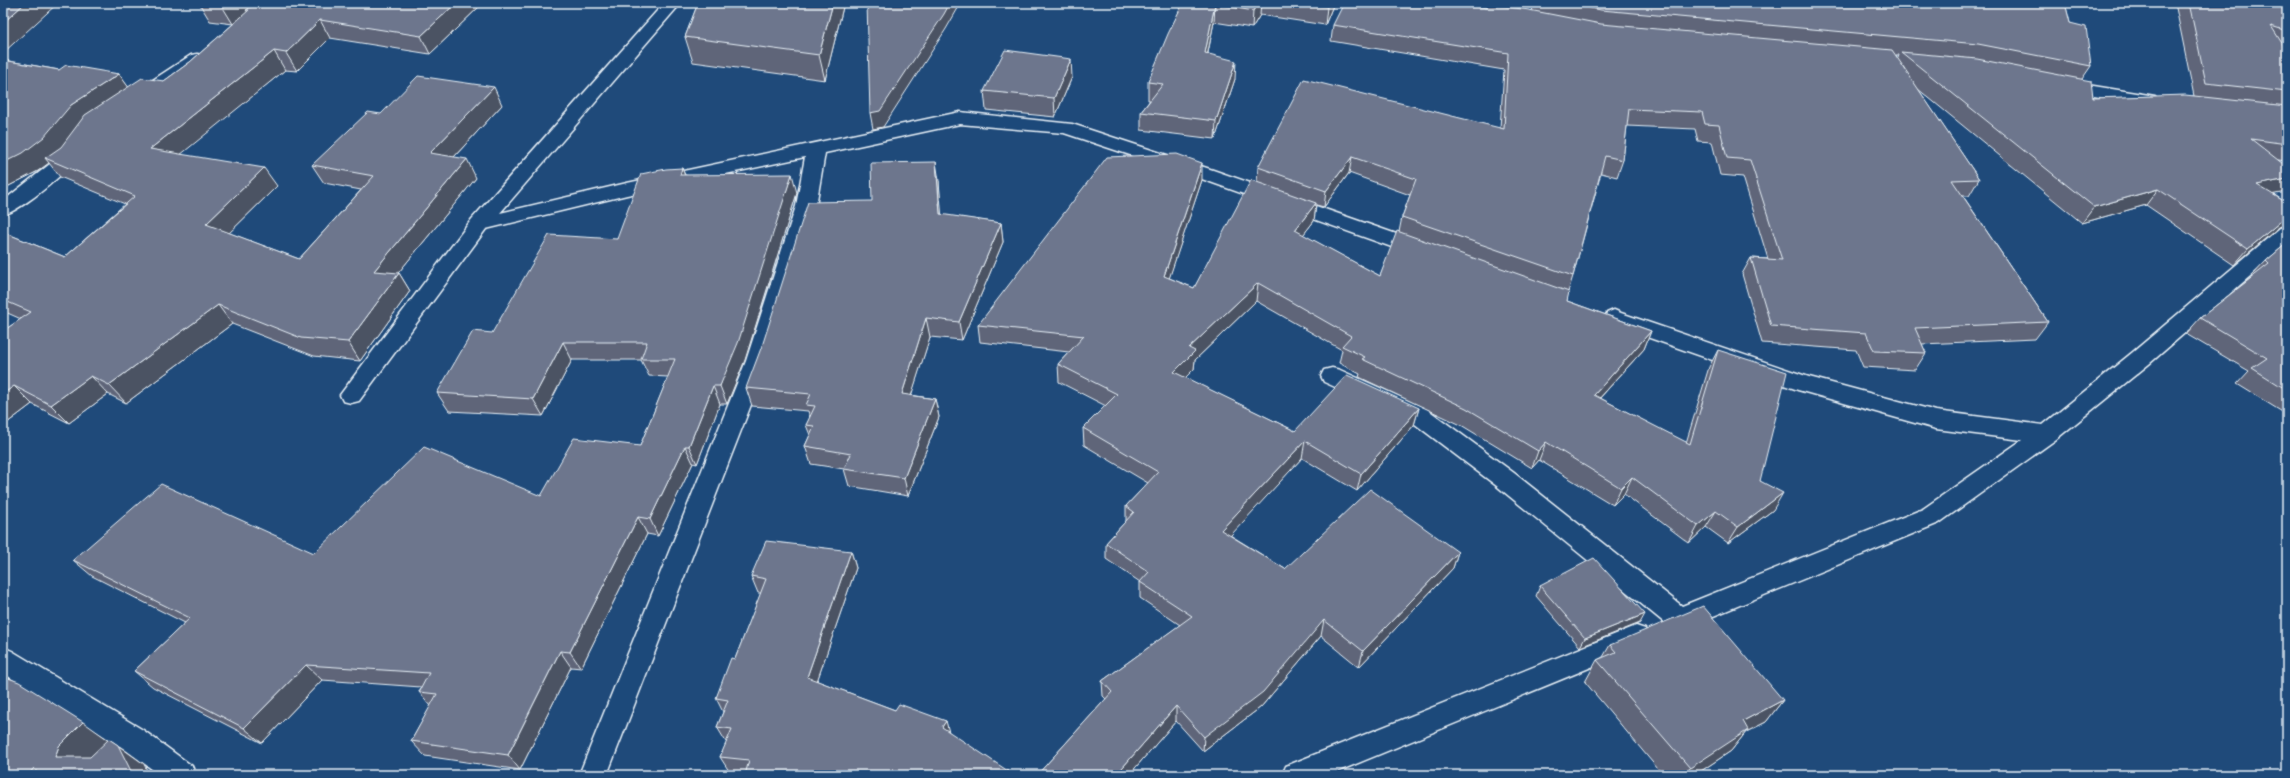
<svg xmlns="http://www.w3.org/2000/svg" width="2290" height="778" font-family="Dekko,sans-serif">
  <rect width="100%" height="100%" fill="#1f4a7a"/>
  <filter id="ink" filterUnits="userSpaceOnUse"><feTurbulence type="fractalNoise" baseFrequency=".025" numOctaves="2"/><feDisplacementMap in="SourceGraphic" scale="8" xChannelSelector="R" yChannelSelector="G"/><feConvolveMatrix kernelMatrix="1 2 1 2 8 2 1 2 1" color-interpolation-filters="sRGB"/></filter>
  <g filter="url(#ink)">
    <g fill="none" stroke-linecap="round" stroke-linejoin="round">
      <defs>
        <g id="street">
          <path d="M664,3H681L500,213L627,183L960,112L1072,124L1213,170L1428,245L1431,250L1428,255L1421,257L1414,255L1199,178L1064,133L960,124L825,153L816,206L768,361L607,775H579L746,361L796,206L805,157L627,195L486,229L359,401L351,403L343,401L340,395L472,219Z"/>
          <path d="M197,54L203,55L206,59L203,63L145,101H133L130,97L133,93L191,55Z"/>
          <path d="M2063,81L2149,95L2155,96L2158,100L2155,104L2149,105L2057,90L2054,86L2057,82Z"/>
          <path d="M76,143L83,145L85,149C73,167 23,210 3,215V201L60,156L69,145Z"/>
          <path d="M2287,226V244L2149,364L2055,440L1939,523L1677,631L1668,628L1666,624L1498,487L1411,421L1324,382L1321,376L1324,370L1332,368L1340,370L1427,409L1514,473L1682,606L1923,509L2022,440L1936,429L1798,390L1607,323L1604,318L1607,313L1614,310L1621,313L1809,377L1936,411L2043,425L2133,352L2280,228Z"/>
          <path d="M1636,626L1645,629L1649,637L1645,645L1329,775H1282L1286,766Z"/>
          <path d="M3,647L12,651L143,730L192,766L196,775H160L123,748L3,673Z"/>
        </g>
      </defs>
      <use href="#street" stroke="#e8f1f8" stroke-width="3"/>
      <use href="#street" fill="#1f4a7a" fill-rule="evenodd"/>
    </g>
    <g fill="#5e6579" stroke="#e8f1f8" fill-rule="evenodd">
      <path d="M199,3H483L430,54L330,38L297,71L285,70L180,154L277,186L229,233L299,259L361,190L324,183L312,165L381,114L502,105L454,157L476,178L398,273H399L410,291L360,361L314,356L232,324L126,403L108,394L69,423L32,404L3,426V331L21,319L3,311V232L65,257L125,204L60,177L49,163L38,171L3,189V60L59,70L119,74L128,87L164,81L190,62L233,24L210,21Z"/>
      <path d="M698,3H844L825,80L693,62L685,37Z"/>
      <path d="M1183,3H1334L1325,25L1260,15L1252,28L1214,22L1208,53L1235,79L1215,139L1141,130V112L1150,100H1148V82Z"/>
      <path d="M1534,3H1885L1908,6L1907,3H2065L2070,23L2091,66L2082,79L2093,98L2194,96L2175,3H2287V161L2278,160L2287,167V190L2286,192L2273,194L2287,203V222L2284,225L2279,227L2234,265L2146,205L2082,223L1918,89L1979,179L1969,196H1963L2048,322L2035,339L1922,344L1926,353L1915,370L1863,367L1856,350L1762,343L1742,274L1751,258L1768,259L1743,177L1720,175L1712,142L1698,141L1695,129L1627,126L1623,160L1617,177L1601,173L1573,276L1568,292L1567,301L1651,331L1644,349L1600,398L1686,443L1709,367L1718,350L1760,481L1773,510L1728,543L1706,527L1689,543L1624,494L1613,505L1539,460L1532,468L1461,425L1359,377L1360,374L1339,363L1342,350L1256,301L1195,360L1194,369L1185,378L1295,431L1419,408L1414,425L1357,491L1302,458L1230,535L1285,569L1458,552L1453,568L1359,667L1321,636L1261,707L1203,751L1176,721L1129,775H1037L1106,699L1103,696L1102,681L1180,625L1140,598V582L1106,559V543L1126,521V506L1148,483L1084,445L1083,428L1106,406L1059,382L1058,364L1069,352L980,342L978,325L1202,180L1169,278L1194,288L1257,182L1258,167L1500,128L1504,70L1331,41L1333,25L1487,8L1532,11ZM1896,55H1899L1898,58ZM1349,173L1410,195L1402,217L1399,232L1380,276L1303,235L1314,221L1316,205L1324,207Z"/>
      <path d="M1072,77L1055,117L986,110L984,91Z"/>
      <path d="M682,168L685,175L797,193L745,360L727,404H720L697,464L693,463L658,536L647,534L581,668L571,667L520,770L425,756L411,741L431,706L419,692L421,687L322,680L262,743L153,687L134,671L185,623L92,576L73,560L314,553L541,496L640,446L668,377L649,376L641,360H572L543,416L449,411L437,393L492,333L617,239Z"/>
      <path d="M939,181L941,215L1001,223L1003,242L962,340L930,337L911,395L935,399L939,417L908,496L849,486L844,469L811,464L805,446L810,435L806,425L810,418L808,411L752,406L746,388L872,201Z"/>
      <path d="M2287,243V411L2284,413L2237,384L2249,371L2186,334L2200,318L2252,277H2251L2266,261Z"/>
      <path d="M851,551L856,568L817,681L895,710L946,721L948,731L745,773L729,771L720,757L727,742H726L717,727L723,712L716,698L735,659L761,593H758L751,576Z"/>
      <path d="M1540,586L1640,623L1580,647L1536,596Z"/>
      <path d="M1610,645L1783,700L1766,722L1746,732L1731,751L1695,775H1663L1585,682L1597,660L1603,657Z"/>
    </g>
    <g fill="#4c5363" stroke="#e8f1f8">
      <path d="M25,3H58L3,53V23Z"/>
      <path d="M227,3H265L246,10L249,14L233,24L222,6Z"/>
      <path d="M456,3H483L430,54L421,36Z"/>
      <path d="M833,3H844L825,80L819,55Z"/>
      <path d="M950,3H961L946,29L883,127L873,129L870,113Z"/>
      <path d="M1258,3H1261L1260,15L1252,28L1253,11Z"/>
      <path d="M1329,3H1334L1325,25L1327,7Z"/>
      <path d="M1215,4L1214,22L1204,71L1205,53Z"/>
      <path d="M320,20L330,38L297,71L286,53Z"/>
      <path d="M274,51L285,70L164,168L150,149Z"/>
      <path d="M1071,59L1072,77L1055,117L1054,98Z"/>
      <path d="M1236,61L1235,79L1215,139L1216,121Z"/>
      <path d="M119,74L132,92L59,155L45,158L49,163L38,171L3,189V163L71,105Z"/>
      <path d="M494,87L502,105L440,172L430,153Z"/>
      <path d="M1352,157L1349,173L1324,207L1326,191Z"/>
      <path d="M467,159L476,178L385,289L374,271Z"/>
      <path d="M936,162L939,181L943,233L940,214Z"/>
      <path d="M1202,163V180L1164,294V276Z"/>
      <path d="M264,168L277,186L219,243L206,224Z"/>
      <path d="M682,168L689,187L680,175Z"/>
      <path d="M792,174L797,193L745,360L727,404L720,386Z"/>
      <path d="M2287,179V190L2286,192L2244,200L2257,185Z"/>
      <path d="M2158,189L2146,205L2082,223L2094,207Z"/>
      <path d="M1316,203L1314,221L1293,248L1295,230Z"/>
      <path d="M2287,216V222L2284,225L2279,227L2234,265L2248,249Z"/>
      <path d="M1001,223L1003,242L962,340L959,322Z"/>
      <path d="M399,273L410,291L360,361L348,342Z"/>
      <path d="M1258,283L1256,301L1195,360L1194,369L1173,390L1174,372L1189,348Z"/>
      <path d="M218,305L232,324L126,403L109,385Z"/>
      <path d="M926,318L930,337L906,412L902,394Z"/>
      <path d="M1651,331L1644,349L1587,412L1594,395Z"/>
      <path d="M563,342L572,360L543,416L533,399Z"/>
      <path d="M91,376L108,394L69,423L51,405Z"/>
      <path d="M14,386L32,404L3,426V394Z"/>
      <path d="M713,386L720,404L697,464L689,446Z"/>
      <path d="M935,399L939,417L908,496L904,478Z"/>
      <path d="M1419,408L1414,425L1357,491L1361,474Z"/>
      <path d="M1305,441L1302,458L1220,547L1221,530Z"/>
      <path d="M1546,442L1539,460L1532,468L1538,451Z"/>
      <path d="M685,446L693,463L658,536L650,519Z"/>
      <path d="M1632,477L1624,494L1613,505L1621,488Z"/>
      <path d="M1783,493L1773,510L1728,543L1738,527Z"/>
      <path d="M1716,511L1706,527L1689,543L1698,526Z"/>
      <path d="M638,517L647,534L581,668L570,652Z"/>
      <path d="M851,551L856,568L813,693L807,677Z"/>
      <path d="M1458,552L1453,568L1359,667L1363,651Z"/>
      <path d="M1645,614L1640,623L1580,647L1585,638Z"/>
      <path d="M1324,620L1321,636L1261,707L1203,751L1204,737Z"/>
      <path d="M560,651L571,667L520,770L508,755Z"/>
      <path d="M306,665L322,680L262,743L244,728Z"/>
      <path d="M1783,700L1766,722L1746,732L1731,751L1695,775H1685L1690,768L1743,721Z"/>
      <path d="M1176,706V721L1129,775H1116Z"/>
      <path d="M946,721L950,736L942,727Z"/>
      <path d="M83,722L110,741L83,775L55,757L59,746Z"/>
      <path d="M109,739L144,764L149,775H133Z"/>
      <path d="M34,768L45,775H28Z"/>
    </g>
    <g fill="#6d768d" stroke="#e8f1f8">
      <path d="M3,3H25L3,23Z"/>
      <path d="M201,3H227L222,6Z"/>
      <path d="M257,3H456L421,36L320,20L286,53L274,51L150,149L264,168L206,224L299,259L374,176L312,165L368,112L381,114L418,76L494,87L430,153L467,159L374,271L399,273L348,342L301,338L218,305L109,385L91,376L51,405L14,386L3,394V331L31,312L3,300V232L65,257L135,196L45,158L61,147L85,115L142,78L164,81L190,62L249,10H246Z"/>
      <path d="M698,3H833L819,55L685,37Z"/>
      <path d="M867,3H950L944,14L880,111L870,113Z"/>
      <path d="M1183,3H1258L1253,11L1215,4L1205,53L1236,61L1216,121L1141,112L1163,84L1148,82L1168,34Z"/>
      <path d="M1300,3H1329L1327,7Z"/>
      <path d="M1344,3H1456L1487,8L1488,4L1529,10L1601,24L1892,50L1979,179L1952,180L2048,322L1915,328L1926,353L1874,351L1866,333L1771,326L1751,258L1782,260L1750,160L1727,158L1719,125L1705,124L1702,112L1629,109L1623,160L1605,156L1573,276L1402,217L1416,179L1352,157L1326,191L1258,167L1304,79L1504,129L1508,53L1333,25Z"/>
      <path d="M1564,3H1885L1920,8L1919,3H2065L2070,23L2086,27L2091,66L1978,44L1601,10Z"/>
      <path d="M2189,3H2287V31L2271,26L2287,51V92L2206,83Z"/>
      <path d="M1005,50L1071,59L1054,98L984,91Z"/>
      <path d="M1901,52L1977,59L2091,81L2093,98L2185,95L2287,106V144L2251,139L2287,167V179L2257,185L2287,203V216L2248,249L2158,189L2094,207Z"/>
      <path d="M3,60L59,70L66,65L119,74L71,105L44,137L23,153L3,163Z"/>
      <path d="M1177,154L1202,163L1164,276L1194,288L1251,180L1316,203L1295,230L1380,276L1397,231L1569,292L1567,301L1651,331L1594,395L1690,444L1718,350L1787,372L1760,481L1783,493L1738,527L1716,511L1698,526L1632,477L1621,488L1546,442L1538,451L1466,408L1362,359L1365,357L1342,346L1351,336L1258,283L1189,348L1195,351L1174,372L1295,431L1347,375L1419,408L1361,474L1305,441L1221,530L1285,569L1370,489L1458,552L1363,651L1324,620L1263,692L1204,737L1176,706L1116,775H1037L1112,692L1102,681L1192,616L1140,582L1149,572L1106,543L1134,512L1126,506L1158,472L1083,428L1117,394L1058,364L1084,336L978,325L1107,157Z"/>
      <path d="M936,162L940,214L1001,223L959,322L926,318L902,394L935,399L904,478L844,469L851,454L805,446L814,426L806,425L815,406L806,405L811,394L746,388L763,343L808,202L872,201L871,163Z"/>
      <path d="M682,168L680,175L792,174L738,343L720,386H713L689,446H685L650,519L638,517L570,652L560,651L508,755L411,741L437,694L419,692L429,673L306,665L244,728L134,671L190,618L73,560L161,484L314,553L424,447L541,496L574,438L640,446L675,359H641L647,342H563L533,399L437,393L473,331L492,333L549,235L617,239L641,174L666,169Z"/>
      <path d="M2287,243V390L2252,368L2267,358L2200,318L2269,264L2266,261Z"/>
      <path d="M766,541L851,551L807,677L895,710L899,704L946,721L942,727L1014,775H745L749,760L720,757L732,729L717,727L728,700L716,698L731,658L735,659L766,579L751,576Z"/>
      <path d="M1594,558L1645,614L1585,638L1540,586Z"/>
      <path d="M1703,606L1783,700L1743,721L1748,730L1690,768L1597,660L1616,652L1610,645Z"/>
      <path d="M3,676L19,682L83,722L59,746L55,757H90L109,739L118,745L133,775H39L34,768L28,775H3Z"/>
    </g>
  </g>
  <rect width="2290" height="778" fill="none" stroke="#1f4a7a" stroke-width="16"/>
  <rect x="8" y="8" width="2274" height="762" fill="none" stroke="#e8f1f8" stroke-width="1.5" filter="url(#ink)"/>
</svg>
